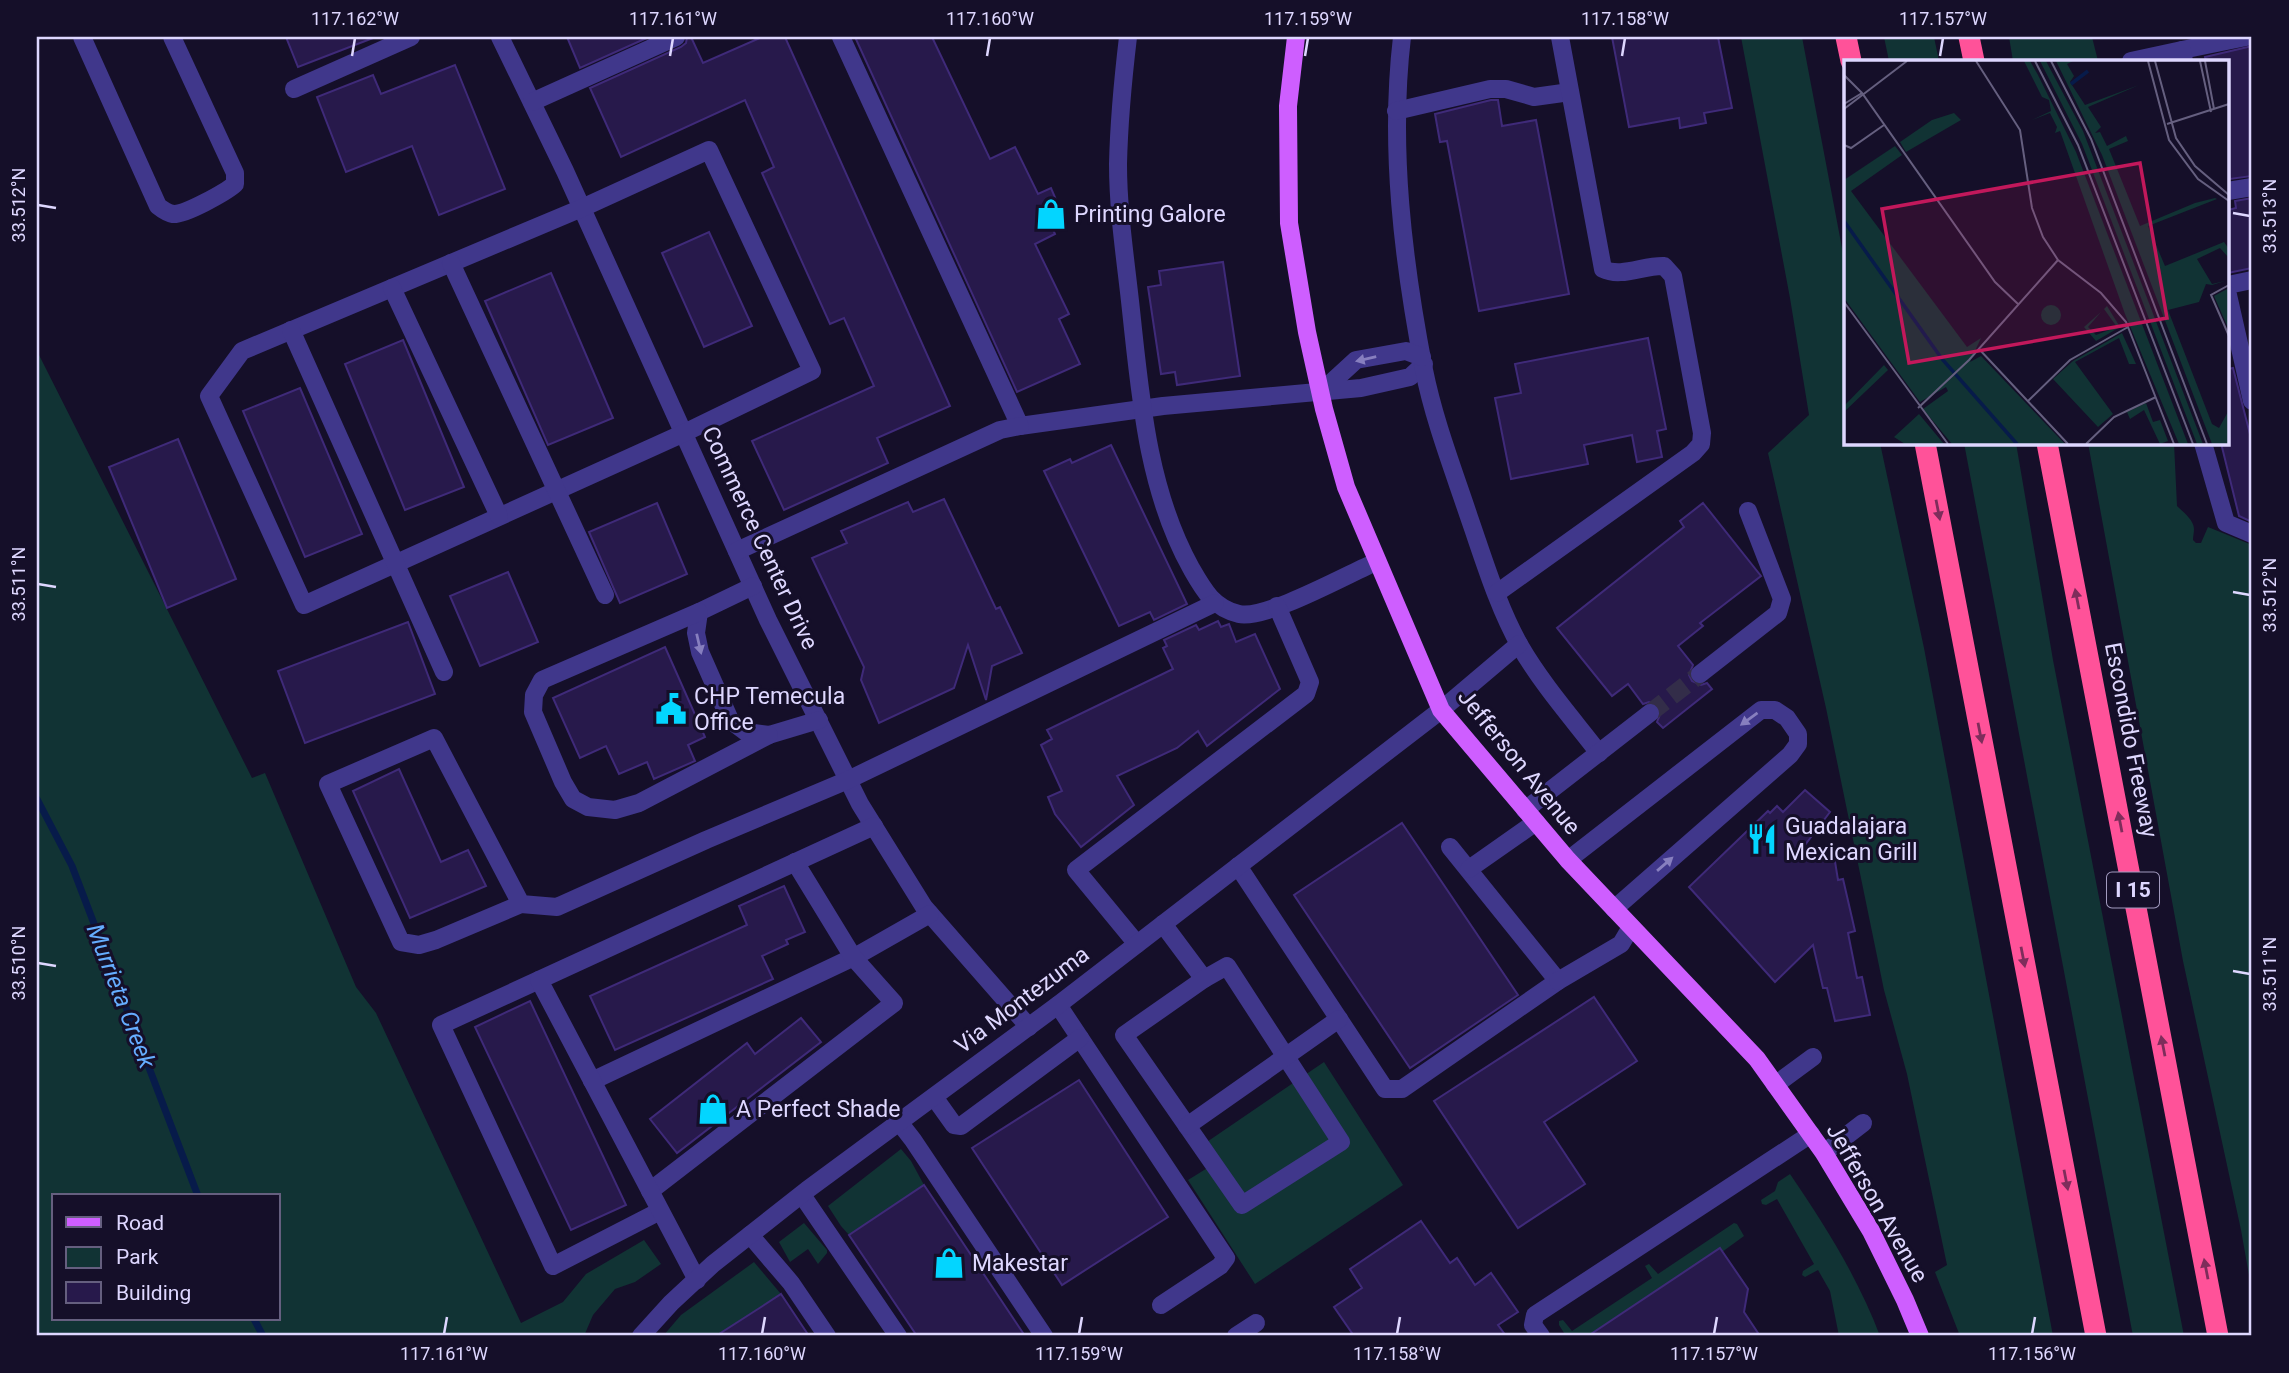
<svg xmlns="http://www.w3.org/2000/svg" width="2289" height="1373" font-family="Roboto,sans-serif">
  <rect width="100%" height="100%" fill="#150f29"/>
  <g fill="#113334" fill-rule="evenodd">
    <path d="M1741,37H1802L1846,269V443H1880L1924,648L2053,1336H1960L1935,1272L1947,1265L1907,1074L1884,990L1826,708L1768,453L1809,415L1790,298Z"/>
    <path d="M1884,37H1934L1939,61H1889Z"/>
    <path d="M2009,37H2092L2098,61H2013Z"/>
    <path d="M37,351L252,778L265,773L356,987L376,1013L521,1323L563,1302L586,1274L644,1240L661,1264L635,1282L615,1289L593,1315L584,1336H37ZM54,1196H278V1319H54Z"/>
    <path d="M1964,443H2016L2053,660L2184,1336H2133Z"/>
    <path d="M2088,443H2174L2177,506C2183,512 2194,520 2194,529C2194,533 2193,536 2193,540L2196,543H2201L2208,527L2252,545V1292L2241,1230L2183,961Z"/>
    <path d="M1324,1062L1403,1185L1255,1284L1188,1180L1209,1167L1198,1148Z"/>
    <path d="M901,1149L911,1161L924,1185L849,1235L841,1226L828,1206Z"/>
    <path d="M1790,1174C1825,1225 1858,1278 1880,1336H1839L1830,1291L1818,1270L1805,1277L1802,1275L1803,1271L1814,1264L1777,1199L1766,1205L1762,1204L1761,1200L1775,1191L1778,1182Z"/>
    <path d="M804,1223L827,1250V1253L818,1264L808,1249L790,1262L779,1242Z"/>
    <path d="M1734,1223L1737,1224L1744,1236L1722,1252L1719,1249L1598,1329L1602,1336H1588L1586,1333L1581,1336H1566L1559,1325V1321L1563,1320L1572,1331L1652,1278L1645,1266L1649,1264L1658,1274Z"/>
    <path d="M754,1262L781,1294L716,1336H663L681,1315Z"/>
  </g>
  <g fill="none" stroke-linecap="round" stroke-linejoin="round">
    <g stroke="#071b4a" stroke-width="7">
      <path d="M37,799L72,866L198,1196"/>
      <path d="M254,1319L263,1336"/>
    </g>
  </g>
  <g fill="#27194b" stroke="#3f2a79" stroke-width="2">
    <path d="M286,37H373V38L298,67Z"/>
    <path d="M567,37H649L580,68Z"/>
    <path d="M687,37H691L703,63L762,37H785L950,406L877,438L888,463L784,510L752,441L874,386L844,318L830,324L762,173L774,167L745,100L621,157L590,88L681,47L686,43Z"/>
    <path d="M855,37H932L990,159L1015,147L1038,194L1051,188L1060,209L1047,216L1055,234L1035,244L1069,314L1059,319L1080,364L1017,392Z"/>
    <path d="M1612,37H1718L1732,108L1704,113L1706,123L1680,128L1679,118L1629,127Z"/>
    <path d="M2252,46V176L2230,179L2228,170V61H2206L2205,57Z"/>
    <path d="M455,65L505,189L439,215L412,146L346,172L317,97L373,75L381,94Z"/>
    <path d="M1491,100H1498L1502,126L1536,120L1569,294L1479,311L1447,141L1440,142L1435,114Z"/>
    <path d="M2252,198V268L2228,273V210L2236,208L2235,201Z"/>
    <path d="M709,232L752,326L704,347L662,253Z"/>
    <path d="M1223,262L1240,376L1177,385L1175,372L1161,374L1148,287L1161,285L1159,271Z"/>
    <path d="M551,273L613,418L548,445L485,301Z"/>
    <path d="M1648,338L1666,429L1657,431L1662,457L1637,462L1632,435L1584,445L1588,464L1511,479L1495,398L1521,393L1515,364Z"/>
    <path d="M403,340L464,487L405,510L345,364Z"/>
    <path d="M2233,368L2252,442V522L2239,516L2221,443H2228V369Z"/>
    <path d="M300,388L362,534L305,557L243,411Z"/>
    <path d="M178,439L236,579L167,608L109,467Z"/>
    <path d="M1111,445L1187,604L1154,620L1150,612L1119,626L1044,471L1070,459L1072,463Z"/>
    <path d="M944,499L996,609L1000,607L1022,653L992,666L986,700L968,645L954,688L879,723L861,680L864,667L812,558L847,543L841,531L908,502L913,512Z"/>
    <path d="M657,503L687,574L620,603L589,532Z"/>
    <path d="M1703,503L1761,576L1700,623L1703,626L1678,646L1693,665L1689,675L1692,681L1701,685L1707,683L1712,689L1663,728L1657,722L1661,712L1658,706L1649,702L1643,704L1628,684L1612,696L1557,628L1684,527L1680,521Z"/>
    <path d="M508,572L538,642L480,666L450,596Z"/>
    <path d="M1218,621L1221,627L1229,624L1236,642L1255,634L1280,689L1207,746L1198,731L1177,748L1117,776L1134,805L1081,847L1055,814L1048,797L1062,791L1041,745L1052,739L1047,730L1173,669L1163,648L1167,646L1164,640L1196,625L1199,630Z"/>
    <path d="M408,622L435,694L305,743L278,671Z"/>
    <path d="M665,647L705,737L688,745L695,761L654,779L647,762L619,774L606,746L580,758L553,698Z"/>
    <path d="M399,769L441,862L468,850L486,886L410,918L353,791Z"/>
    <path d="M1805,790L1830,812L1799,853L1833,849L1838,880L1843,879L1855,931L1848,933L1857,978L1862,977L1870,1015L1835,1021L1827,988H1823L1813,945L1775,982L1689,887L1768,811L1770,813L1777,806L1783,812Z"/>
    <path d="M1402,823L1518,995L1410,1068L1294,895Z"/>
    <path d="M784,886L805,932L786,940L788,944L762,956L773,979L615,1050L590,996L747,925L739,906Z"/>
    <path d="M1594,997L1637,1061L1544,1122L1585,1184L1518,1228L1434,1101Z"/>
    <path d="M530,1001L626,1205L571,1230L475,1027Z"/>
    <path d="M801,1018L821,1042L677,1153L650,1119L747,1043L755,1054Z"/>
    <path d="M1079,1080L1168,1217L1062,1285L972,1148Z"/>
    <path d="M924,1185L951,1225L1025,1336H917L849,1235Z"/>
    <path d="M1421,1221L1450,1263L1457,1258L1475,1285L1491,1273L1518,1312L1498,1325L1506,1336H1354L1334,1307L1362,1288L1350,1269Z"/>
    <path d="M1720,1248L1748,1289L1744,1312L1760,1336H1588Z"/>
    <path d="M781,1294L809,1336H716L758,1309Z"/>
  </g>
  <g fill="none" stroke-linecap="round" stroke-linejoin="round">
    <path stroke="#332d49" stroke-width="18" stroke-dasharray="18 9" stroke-linecap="butt" d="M1650,713L1700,674"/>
    <g stroke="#40378b" stroke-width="18">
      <path d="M82,37L158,206C163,210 167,213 173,214C185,215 226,192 235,184V173L172,37"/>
      <path d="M500,37L565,171L768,620L860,804L924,907L1029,1027"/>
      <path d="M841,37L1020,426L1163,406L1361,388L1410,377L1424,364"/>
      <path d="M1128,37C1123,79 1119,121 1118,164C1118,210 1125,256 1130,301C1140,391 1146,487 1191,568C1203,589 1213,608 1239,614C1266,620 1348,574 1376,562"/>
      <path d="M1402,37C1389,147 1403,261 1424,370C1434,420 1453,469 1469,517C1484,560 1498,607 1520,646C1542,684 1572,718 1599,753"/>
      <path d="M2182,50L2246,37"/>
      <path d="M2131,61L2182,50L2184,61"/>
      <path d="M294,89L411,37"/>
      <path d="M532,102L676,37"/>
      <path d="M1396,111L1490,89H1506L1534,97L1570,92"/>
      <path d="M709,150L812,371L684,433L304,605L209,396L242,351L582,208Z"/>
      <path d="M2228,191L2252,187"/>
      <path d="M451,263L605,595"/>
      <path d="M2228,285L2252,280"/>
      <path d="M392,288L499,516"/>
      <path d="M2228,295L2252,401"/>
      <path d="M291,330L444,672"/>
      <path d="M1320,393L1356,360L1406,351L1422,357"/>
      <path d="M2203,443L2226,523L2252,534"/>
      <path d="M737,551L1000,430L1020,426"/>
      <path d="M753,586L699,612L696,633L700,652L730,720L746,732L769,735L819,720"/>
      <path d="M1497,593L1693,453L1701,444L1702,433L1673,276L1664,266C1644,265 1621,278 1603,269L1560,37"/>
      <path d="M699,612L542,680L534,695L533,712L563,782L573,799L588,807L615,810L639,803L769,735"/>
      <path d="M1700,674L1778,613L1782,599L1748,511"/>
      <path d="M1525,810L1650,713"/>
      <path d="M1568,860L1761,710H1775L1787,718L1798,734V744L1790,755L1614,909"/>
      <path d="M1238,866L1385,1089H1402L1558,981L1450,847"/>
      <path d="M1469,869L1536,822"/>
      <path d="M521,904L434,738L328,784L401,942L419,945L436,940L521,904L557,907L706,840L848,780L1215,603"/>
      <path d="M1163,924L1204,979"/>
      <path d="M1137,944L1076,870L1306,694L1310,682L1277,606"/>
      <path d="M1227,966L1341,1142L1242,1205L1124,1035L1204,979Z"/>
      <path d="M539,980L441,1025L553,1266L660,1211"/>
      <path d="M1558,981L1621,944L1631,927"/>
      <path d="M1058,1005L1226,1258L1220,1266L1161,1305"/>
      <path d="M592,1081L858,955L930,914"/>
      <path d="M1775,1085L1813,1057"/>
      <path d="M934,1097L954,1125L961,1126L1080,1038"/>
      <path d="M899,1122L913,1140L1044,1336"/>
      <path d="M1187,1126L1339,1019"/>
      <path d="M1824,1153L1863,1123"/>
      <path d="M650,1191L894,1003L853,957L795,862"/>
      <path d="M802,1195L898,1336"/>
      <path d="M750,1235L791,1283L827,1336"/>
      <path d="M697,1280L539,980L874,826"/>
      <path d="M641,1336L671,1303L713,1264L807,1190L1058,1005L1441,710L1519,644"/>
      <path d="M1236,1336L1256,1323"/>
      <path d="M1541,1336L1533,1325L1535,1315L1811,1134"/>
    </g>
    <path stroke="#ce5eff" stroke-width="18" d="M1296,37L1288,106L1289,223L1307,332L1324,409L1346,487L1441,710L1568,860L1757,1059L1824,1153L1871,1231L1905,1300L1920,1336"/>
    <g stroke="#ff5299" stroke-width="21">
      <path d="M1846,37L1851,61"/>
      <path d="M1969,37L1974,61"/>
      <path d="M1925,443L2096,1336"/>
      <path d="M2047,443L2218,1336"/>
    </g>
  </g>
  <defs><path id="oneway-solid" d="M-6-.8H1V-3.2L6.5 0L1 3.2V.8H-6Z" transform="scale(1.75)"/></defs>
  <g fill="#877fbf">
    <use href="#oneway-solid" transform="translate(1366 359) rotate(167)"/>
    <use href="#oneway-solid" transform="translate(699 644) rotate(77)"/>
    <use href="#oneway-solid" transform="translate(1749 719) rotate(144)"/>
    <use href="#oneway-solid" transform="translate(1665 864) rotate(-41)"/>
  </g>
  <g fill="#7e2d5b">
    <use href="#oneway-solid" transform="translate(1938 510) rotate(79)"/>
    <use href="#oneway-solid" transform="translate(2077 599) rotate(-101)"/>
    <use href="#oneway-solid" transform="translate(1980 733) rotate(79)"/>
    <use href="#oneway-solid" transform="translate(2120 822) rotate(-101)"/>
    <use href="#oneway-solid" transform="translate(2023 957) rotate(79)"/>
    <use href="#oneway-solid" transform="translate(2163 1046) rotate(-101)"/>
    <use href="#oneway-solid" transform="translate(2066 1180) rotate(79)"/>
    <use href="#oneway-solid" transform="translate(2206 1269) rotate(-101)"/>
  </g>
  <path fill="none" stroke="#ded7ff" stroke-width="2.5" d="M352,56L355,38M670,56L673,38M987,56L990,38M1305,56L1308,38M1622,56L1625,38M1940,56L1943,38M38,205L56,208M2233,213L2250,216M38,584L56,587M2233,592L2250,595M38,963L56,966M2233,971L2250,974M444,1334L447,1317M762,1334L765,1317M1079,1334L1082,1317M1397,1334L1400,1317M1714,1334L1717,1317M2032,1334L2035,1317"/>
  <defs>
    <symbol id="shop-bare" viewBox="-9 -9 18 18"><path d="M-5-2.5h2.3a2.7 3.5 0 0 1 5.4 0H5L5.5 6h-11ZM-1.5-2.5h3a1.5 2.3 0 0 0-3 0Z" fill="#03d5ff" stroke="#150f29" stroke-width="2.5" paint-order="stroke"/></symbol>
    <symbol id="civic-bare" viewBox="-9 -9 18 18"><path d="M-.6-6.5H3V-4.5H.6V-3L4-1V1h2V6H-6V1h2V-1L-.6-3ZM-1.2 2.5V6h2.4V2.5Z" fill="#03d5ff" stroke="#150f29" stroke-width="2.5" paint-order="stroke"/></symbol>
    <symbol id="restaurant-bare" viewBox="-9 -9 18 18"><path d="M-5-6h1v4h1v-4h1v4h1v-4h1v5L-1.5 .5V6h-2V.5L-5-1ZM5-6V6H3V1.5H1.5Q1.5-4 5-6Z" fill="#03d5ff" stroke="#150f29" stroke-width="2.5" paint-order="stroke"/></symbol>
  </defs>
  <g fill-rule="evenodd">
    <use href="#shop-bare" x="1029" y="192" width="44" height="44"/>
    <use href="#civic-bare" x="649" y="687" width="44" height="44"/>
    <use href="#restaurant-bare" x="1740" y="817" width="44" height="44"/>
    <use href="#shop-bare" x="691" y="1087" width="44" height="44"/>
    <use href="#shop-bare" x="927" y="1241" width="44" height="44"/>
  </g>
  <g text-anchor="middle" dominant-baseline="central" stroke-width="6" stroke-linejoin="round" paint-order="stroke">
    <rect fill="#150f29" stroke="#a29bbf" stroke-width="2" x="2107" y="872.5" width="52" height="35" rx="5"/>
    <g font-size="21" font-weight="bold" fill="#ded7ff">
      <text x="2133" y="890">I 15</text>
    </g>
    <g font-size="23" fill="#ded7ff" stroke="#150f29" text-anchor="start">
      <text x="1074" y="214">Printing Galore</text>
      <text x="694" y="696">CHP Temecula<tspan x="694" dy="26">Office</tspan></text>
      <text x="1785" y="826">Guadalajara<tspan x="1785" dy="26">Mexican Grill</tspan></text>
      <text x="736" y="1109">A Perfect Shade</text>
      <text x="972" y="1263">Makestar</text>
    </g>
    <g font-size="23" fill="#ded7ff" stroke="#150f29">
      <text transform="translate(760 538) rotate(65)">Commerce Center Drive</text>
      <text transform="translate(2131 740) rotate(79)">Escondido Freeway</text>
      <text transform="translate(1519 762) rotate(51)">Jefferson Avenue</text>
      <text transform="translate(1022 1000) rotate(-37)">Via Montezuma</text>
      <text transform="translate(1877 1203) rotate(60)">Jefferson Avenue</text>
    </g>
    <g font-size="24" font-style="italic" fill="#65adff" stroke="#150f29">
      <text transform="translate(121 996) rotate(69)">Murrieta Creek</text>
    </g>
  </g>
  <g transform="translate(1844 60)">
    <rect width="385" height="385" fill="#150f29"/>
    <path d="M180,1H186L194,15L232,92L344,384H335L281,254L216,71L211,73L213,67L206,53L188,60L207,51L205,40L198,37ZM196,1H202L239,71L359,384H353L238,84ZM212,1H229L223,4L230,16L226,22L241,45L295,25L244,47L257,67L251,73L256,72L263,86L282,76L284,81L265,89L296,166L351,143L371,138L373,139L304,166L321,206L380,182L385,189V198L376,188L353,199L368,224L381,221L368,225L362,224L355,242L324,250L368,364L375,368L385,350V384H368L258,95ZM110,53L117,60L62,92L56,82L88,60ZM51,86L58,95L7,131L123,287L137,278L126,302L137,296L221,384H108L79,349L104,331L102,327L76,342L0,238V120ZM385,228V270L370,236ZM197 255a10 10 0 1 1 20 0a10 10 0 1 1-20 0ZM263,246L276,267L252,281L240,267L257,252L244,267L252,275L273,267L260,249ZM278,273L292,304H285L275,278L231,302L269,354L254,367L209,319L229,301ZM40,305L44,310L0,352V346ZM302,343L309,362L316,360L324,381L316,384L300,350L286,359L283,352ZM75,354L100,384H61L50,377Z" fill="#113334"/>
    <path fill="none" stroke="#071b4a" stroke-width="3.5" d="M227,24L244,11M0,161L98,299L173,384"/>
    <path fill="none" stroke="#655f7f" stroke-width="2" d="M132,1L176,70L188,148L199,177L214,200L257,233L282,262L330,384M191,1L234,85L349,384M207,1L247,79L363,384M304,1L325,80L354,119L385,141M311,1L332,78L351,106L385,135M356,1L367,52M361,1L370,49M0,15L18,33L151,222L174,244M0,44L18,33M0,49L63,1M323,64L385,44M0,85L7,88L40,65M385,225L367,235L385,276M0,242L104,384M135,289L224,384M184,341L226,300L284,267M74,348L125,300L214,200M242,384L270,357L312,337"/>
    <path fill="#c2185b" fill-opacity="0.15" stroke="#c2185b" stroke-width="3.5" d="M296,103L323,258L65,303L38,149Z"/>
    <rect width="385" height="385" fill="none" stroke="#ded7ff" stroke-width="3.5"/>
  </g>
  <rect width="2289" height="1373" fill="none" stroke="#150f29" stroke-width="77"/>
  <rect x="52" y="1194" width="228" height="126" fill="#150f29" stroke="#655f7f" stroke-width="2"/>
  <rect x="66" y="1217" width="35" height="10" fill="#ce5eff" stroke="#655f7f" stroke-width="2"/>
  <text x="116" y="1230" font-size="21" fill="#ded7ff">Road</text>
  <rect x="66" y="1247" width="35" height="21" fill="#113334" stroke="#655f7f" stroke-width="2"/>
  <text x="116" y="1264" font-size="21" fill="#ded7ff">Park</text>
  <rect x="66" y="1282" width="35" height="21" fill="#27194b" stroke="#655f7f" stroke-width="2"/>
  <text x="116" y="1300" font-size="21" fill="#ded7ff">Building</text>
  <rect x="38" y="38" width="2212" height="1296" fill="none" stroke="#ded7ff" stroke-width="2.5"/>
  <g font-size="18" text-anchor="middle" fill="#ded7ff">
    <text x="355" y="25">117.162°W</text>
    <text x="673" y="25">117.161°W</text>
    <text x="990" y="25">117.160°W</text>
    <text x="1308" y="25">117.159°W</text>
    <text x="1625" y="25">117.158°W</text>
    <text x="1943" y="25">117.157°W</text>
    <text transform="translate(19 205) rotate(-90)" y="6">33.512°N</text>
    <text transform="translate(2270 216) rotate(-90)" y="6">33.513°N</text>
    <text transform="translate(19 584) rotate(-90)" y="6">33.511°N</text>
    <text transform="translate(2270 595) rotate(-90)" y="6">33.512°N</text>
    <text transform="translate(19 963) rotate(-90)" y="6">33.510°N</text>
    <text transform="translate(2270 974) rotate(-90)" y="6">33.511°N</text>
    <text x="444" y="1360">117.161°W</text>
    <text x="762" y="1360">117.160°W</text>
    <text x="1079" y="1360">117.159°W</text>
    <text x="1397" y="1360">117.158°W</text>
    <text x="1714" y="1360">117.157°W</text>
    <text x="2032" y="1360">117.156°W</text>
  </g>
</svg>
